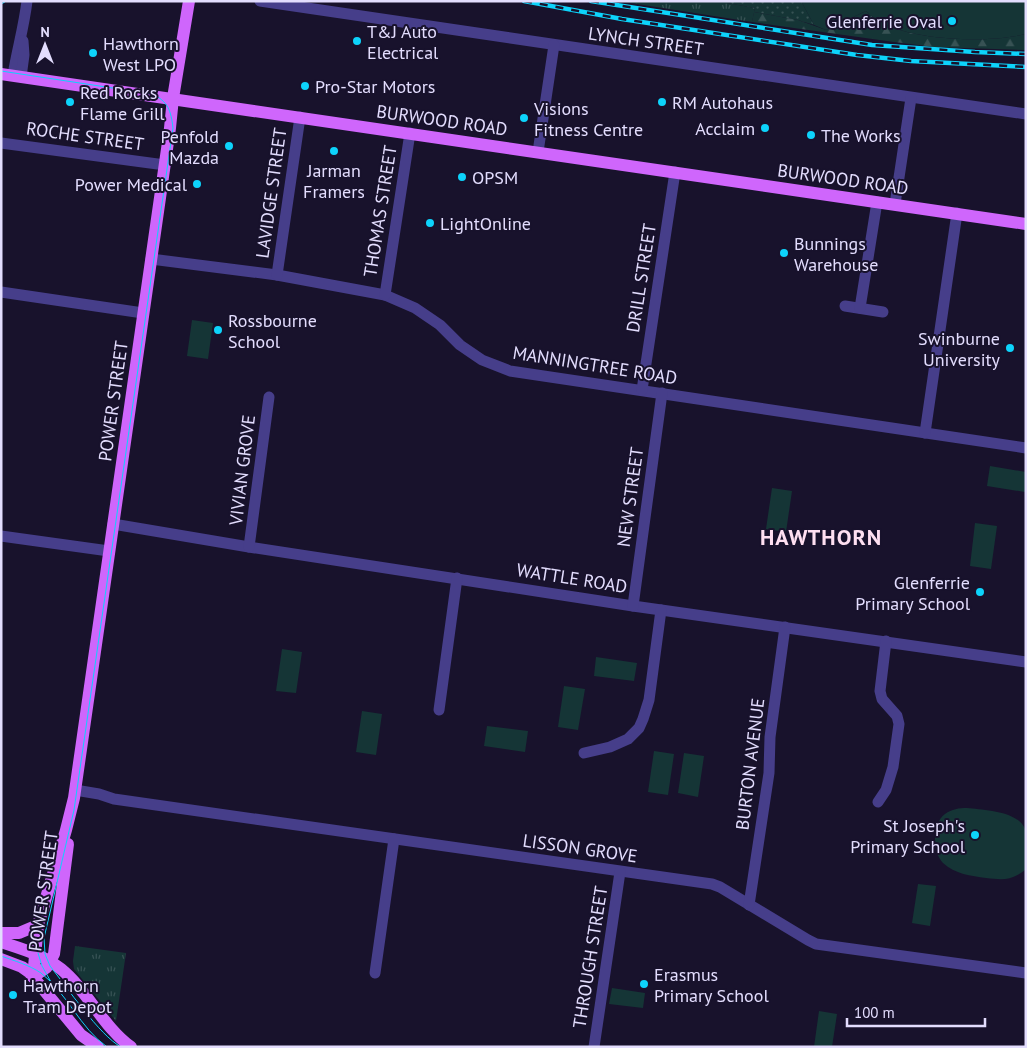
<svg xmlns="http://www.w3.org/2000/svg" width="1027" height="1048" font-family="'PT Sans',sans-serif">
  <defs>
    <pattern id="grass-dots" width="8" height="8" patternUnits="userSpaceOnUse" patternTransform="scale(1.25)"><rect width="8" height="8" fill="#153536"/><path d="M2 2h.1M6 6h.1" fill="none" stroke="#375254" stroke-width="1.8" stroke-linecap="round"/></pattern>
    <pattern id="forest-firs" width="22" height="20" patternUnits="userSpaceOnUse" patternTransform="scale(1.25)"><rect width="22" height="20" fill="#153536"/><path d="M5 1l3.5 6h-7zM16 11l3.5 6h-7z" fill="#375254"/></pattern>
    <pattern id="park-tufts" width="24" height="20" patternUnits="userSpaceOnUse" patternTransform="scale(1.25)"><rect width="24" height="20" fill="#153536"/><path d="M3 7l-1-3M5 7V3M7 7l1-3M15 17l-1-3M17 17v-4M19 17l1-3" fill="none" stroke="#375254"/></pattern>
  </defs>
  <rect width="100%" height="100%" fill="#18122c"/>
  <path fill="url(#grass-dots)" d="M727,1H801L814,25L798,20L754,12L755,8L727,3Z"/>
  <path fill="url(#forest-firs)" d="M866,11C871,16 877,21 884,24C920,41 988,43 1026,34V50L934,47L894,42L752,22L754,12L798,20L826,30Z"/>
  <g fill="url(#park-tufts)">
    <path d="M618,1H727V3L755,8L752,22Z"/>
    <path d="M75,946L126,953L116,1021L74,969L73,961Z"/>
  </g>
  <g fill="#153536">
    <path d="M801,1H1026V34C988,43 920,41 884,24C877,21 871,16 866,11L826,30L814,25Z"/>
    <path d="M192,320L213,323L208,359L187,356Z"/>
    <path d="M990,466L1026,472L1025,492L987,486Z"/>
    <path d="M772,488L792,491L786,532L766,529Z"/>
    <path d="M975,523L997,526L991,569L970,566Z"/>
    <path d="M282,649L302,652L296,693L276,691Z"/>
    <path d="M596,657L637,663L634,681L594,676Z"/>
    <path d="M564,686L585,689L578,730L558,727Z"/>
    <path d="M362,711L382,714L376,755L356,752Z"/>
    <path d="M487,726L528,731L525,752L484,746Z"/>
    <path d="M654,751L674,754L668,795L648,792Z"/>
    <path d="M684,753L704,756L698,797L678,793Z"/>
    <path d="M967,808C984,810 1023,811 1026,833C1027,845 1026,858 1026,869C1012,881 1003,880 986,878C971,876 955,874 943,863C932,852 932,823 945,814C952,809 959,808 967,808Z"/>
    <path d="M918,884L936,886L930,926L912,923Z"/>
    <path d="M612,988L645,993L643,1008L609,1004Z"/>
    <path d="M819,1011L837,1014L832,1047H814Z"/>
  </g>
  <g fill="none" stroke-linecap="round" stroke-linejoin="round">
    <g stroke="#463e8a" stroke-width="11">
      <path d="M260,1L1026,114"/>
      <path d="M13,75C17,50 24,27 27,1"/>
      <path d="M21,77L24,55L23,41"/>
      <path d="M1,143L165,165"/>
      <path d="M538,152L554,45"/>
      <path d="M895,204L911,98"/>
      <path d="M151,259L277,275L385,295L415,308L440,325L460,345L482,360L510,371L1026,448"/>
      <path d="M277,275L300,117"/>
      <path d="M1,292L143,313"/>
      <path d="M385,295L410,133"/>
      <path d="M845,306L883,312"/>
      <path d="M860,308L877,202"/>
      <path d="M642,390L675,172"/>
      <path d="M925,433L957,213"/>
      <path d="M113,524L249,547L633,606L1026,662"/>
      <path d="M1,536L109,551"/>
      <path d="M249,547L269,397"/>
      <path d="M633,606L662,393"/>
      <path d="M439,710L457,578"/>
      <path d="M584,753L610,747L628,739L639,728L643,719L649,700L661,610"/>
      <path d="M75,790L99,794L114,799L712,884L720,887L808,940L816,944L1026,973"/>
      <path d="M878,802L886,790L893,767L899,724L897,716L882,699L880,691L886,641"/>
      <path d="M749,905L769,773L770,737L785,627"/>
      <path d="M375,973L394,839"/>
      <path d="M594,1047L620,872"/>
    </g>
    <g stroke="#cf66fc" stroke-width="12">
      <path d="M1,74L1026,224"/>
      <path d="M1,933H19L38,925"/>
      <path d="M1,942C22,949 44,955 61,969C88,991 103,1027 131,1047"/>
      <path d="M1,959L22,967L29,972L81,1035L98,1047"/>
      <path d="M33,977L38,925L66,830L74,798L170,128L173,98L189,1"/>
      <path d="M33,977L47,967L54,954L68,844"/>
    </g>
    <g stroke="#0dd3fb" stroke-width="1">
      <path d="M1,71L152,94C168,101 171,111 173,128L74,810L44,938L45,954L50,966C67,987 99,1035 121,1047"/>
      <path d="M38,953L42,966L55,989"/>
      <path d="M1,956C15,961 29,965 41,973C67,993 80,1028 107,1047"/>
    </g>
    <defs>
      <g id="rail">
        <path d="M524,1L622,19L857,55L911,61L1026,67"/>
        <path d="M591,1L872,45L975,52L1026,54"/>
        <path d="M1,2L3,1"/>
      </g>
    </defs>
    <use href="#rail" stroke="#0dd3fb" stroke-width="4.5"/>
    <use href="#rail" stroke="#18122c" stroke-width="2.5" stroke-dasharray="8" stroke-linecap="butt"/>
  </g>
  <g fill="#0dd3fb" stroke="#18122c" stroke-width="2">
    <circle cx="952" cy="21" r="5"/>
    <circle cx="357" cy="41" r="5"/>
    <circle cx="93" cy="53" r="5"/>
    <circle cx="305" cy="86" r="5"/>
    <circle cx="70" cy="102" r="5"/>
    <circle cx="662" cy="102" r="5"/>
    <circle cx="524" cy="118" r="5"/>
    <circle cx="765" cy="128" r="5"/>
    <circle cx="811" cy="135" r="5"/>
    <circle cx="229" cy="146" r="5"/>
    <circle cx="334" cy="151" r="5"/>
    <circle cx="462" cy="177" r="5"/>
    <circle cx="197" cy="184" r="5"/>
    <circle cx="430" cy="223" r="5"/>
    <circle cx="784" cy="253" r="5"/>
    <circle cx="218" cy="330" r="5"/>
    <circle cx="1010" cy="348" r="5"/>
    <circle cx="980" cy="592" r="5"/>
    <circle cx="975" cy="835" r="5"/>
    <circle cx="644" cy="984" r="5"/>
    <circle cx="13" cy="995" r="5"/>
  </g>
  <g text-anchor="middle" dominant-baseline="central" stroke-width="4" stroke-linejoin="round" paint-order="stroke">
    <g font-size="18" fill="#e3ddfe" stroke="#18122c" text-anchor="start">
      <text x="942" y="21" text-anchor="end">Glenferrie Oval</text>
      <text x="367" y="31">T&amp;J Auto<tspan x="367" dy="21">Electrical</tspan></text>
      <text x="103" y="43">Hawthorn<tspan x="103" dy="21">West LPO</tspan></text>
      <text x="315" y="86">Pro-Star Motors</text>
      <text x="80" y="92">Red Rocks<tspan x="80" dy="21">Flame Grill</tspan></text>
      <text x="672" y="102">RM Autohaus</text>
      <text x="534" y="108">Visions<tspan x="534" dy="21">Fitness Centre</tspan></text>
      <text x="755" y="128" text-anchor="end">Acclaim</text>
      <text x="821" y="135">The Works</text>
      <text x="219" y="136" text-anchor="end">Penfold<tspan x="219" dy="21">Mazda</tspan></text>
      <text x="334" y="170" text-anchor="middle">Jarman<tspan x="334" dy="21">Framers</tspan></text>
      <text x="472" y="177">OPSM</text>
      <text x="187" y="184" text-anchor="end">Power Medical</text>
      <text x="440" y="223">LightOnline</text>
      <text x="794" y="243">Bunnings<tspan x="794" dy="21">Warehouse</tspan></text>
      <text x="228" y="320">Rossbourne<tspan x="228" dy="21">School</tspan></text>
      <text x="1000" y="338" text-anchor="end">Swinburne<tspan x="1000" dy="21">University</tspan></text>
      <text x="970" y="582" text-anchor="end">Glenferrie<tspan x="970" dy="21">Primary School</tspan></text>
      <text x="965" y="825" text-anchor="end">St Joseph's<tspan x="965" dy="21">Primary School</tspan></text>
      <text x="654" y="974">Erasmus<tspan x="654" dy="21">Primary School</tspan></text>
      <text x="23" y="985">Hawthorn<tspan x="23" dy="21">Tram Depot</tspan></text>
    </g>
    <g font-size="18" fill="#e3ddfe" stroke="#18122c">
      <text transform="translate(646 41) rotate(8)">LYNCH STREET</text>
      <text transform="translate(442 120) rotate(8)">BURWOOD ROAD</text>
      <text transform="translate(85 136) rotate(8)">ROCHE STREET</text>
      <text transform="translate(843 179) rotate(8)">BURWOOD ROAD</text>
      <text transform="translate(271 193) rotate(-82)">LAVIDGE STREET</text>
      <text transform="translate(380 211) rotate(-81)">THOMAS STREET</text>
      <text transform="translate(641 278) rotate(-81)">DRILL STREET</text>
      <text transform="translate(595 365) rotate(9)">MANNINGTREE ROAD</text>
      <text transform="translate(113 401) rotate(-82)">POWER STREET</text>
      <text transform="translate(242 470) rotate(-83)">VIVIAN GROVE</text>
      <text transform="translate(630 497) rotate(-82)">NEW STREET</text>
      <text transform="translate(572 578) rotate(9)">WATTLE ROAD</text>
      <text transform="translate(750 764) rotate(-83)">BURTON AVENUE</text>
      <text transform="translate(580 848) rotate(8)">LISSON GROVE</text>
      <text transform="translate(43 891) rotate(-82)">POWER STREET</text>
      <text transform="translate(590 957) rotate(-81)">THROUGH STREET</text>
    </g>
    <g font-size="22" font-weight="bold" letter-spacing="1" fill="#fedff1" stroke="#18122c">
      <text x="821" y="537">HAWTHORN</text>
    </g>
  </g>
  <rect width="1027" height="1048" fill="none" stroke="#e3ddfe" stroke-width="5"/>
  <g transform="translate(45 45)" stroke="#18122c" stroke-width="4" paint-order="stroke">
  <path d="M0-4L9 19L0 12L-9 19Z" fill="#e3ddfe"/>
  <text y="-8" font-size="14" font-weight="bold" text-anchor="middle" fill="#e3ddfe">N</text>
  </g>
  <path d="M847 1018v8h138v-8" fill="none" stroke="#e3ddfe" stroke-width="2.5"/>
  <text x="854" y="1018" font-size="15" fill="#e3ddfe" stroke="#18122c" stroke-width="4" paint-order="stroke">100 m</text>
</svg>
